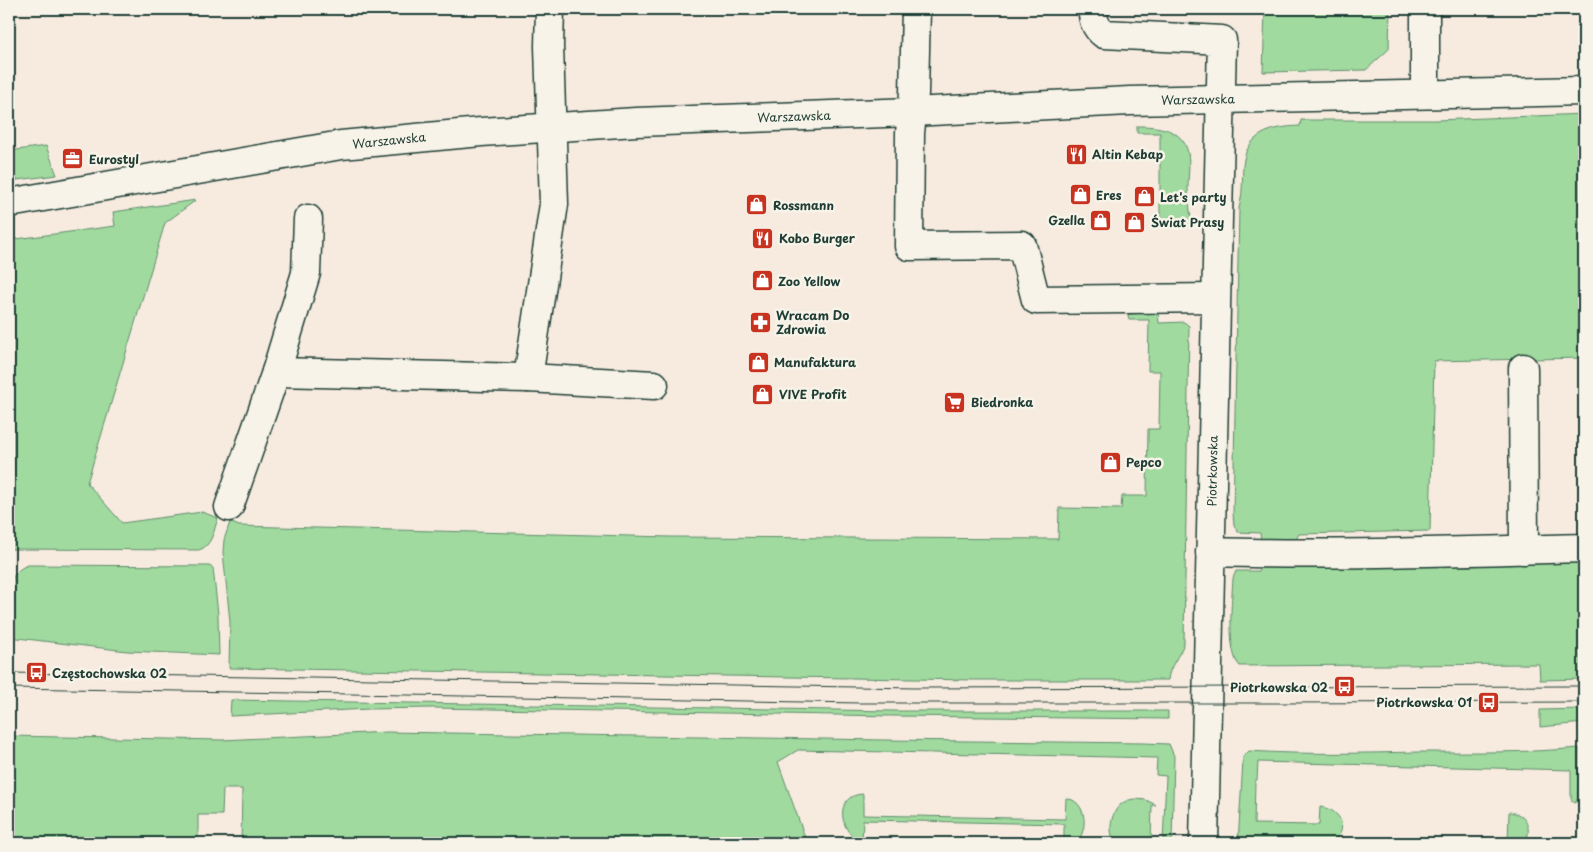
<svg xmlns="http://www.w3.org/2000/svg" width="1593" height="852" font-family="'Playpen Sans',sans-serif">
  <rect width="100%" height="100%" fill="#f7ebe0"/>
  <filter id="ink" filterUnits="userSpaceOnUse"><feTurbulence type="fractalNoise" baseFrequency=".02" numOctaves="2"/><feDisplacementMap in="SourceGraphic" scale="10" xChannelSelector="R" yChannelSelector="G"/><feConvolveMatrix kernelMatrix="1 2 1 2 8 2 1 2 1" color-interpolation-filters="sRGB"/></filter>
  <g filter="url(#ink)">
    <g fill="#a0da9f" stroke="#608c6a">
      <path d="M1265,9H1390L1389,49L1366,70L1263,72Z"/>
      <path d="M1584,114V358L1434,361L1430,531L1299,534L1293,544L1261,542L1260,533L1238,532L1234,525L1233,514L1239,208C1243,194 1242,181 1243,166C1246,133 1272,127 1300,126L1301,120H1436Z"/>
      <path d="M1137,126C1157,126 1183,128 1188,153C1190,164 1188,177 1188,189C1188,201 1191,212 1191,224L1189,226L1160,227V133H1137Z"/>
      <path d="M46,146L57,175L9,181V151Z"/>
      <path d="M196,200L165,223L87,483L122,523L202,512L218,518C214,530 212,546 199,550L9,549V242L16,239L115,226L113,212Z"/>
      <path d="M1158,312L1159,323L1184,322L1189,326L1184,643C1180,656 1169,666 1168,680H974L229,668L230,622L223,552L224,540L230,522L239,526L670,537L1058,539L1059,508L1121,509L1122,496H1147L1148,429H1159L1160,371H1148L1149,320H1129L1128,317L1129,314Z"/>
      <path d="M1584,562V679L1540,680L1539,664L1240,666C1226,653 1232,598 1233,578L1236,571H1259V563L1467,566Z"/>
      <path d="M28,565L209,566L213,568L218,614L219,655L127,651L9,637C9,614 0,574 28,565Z"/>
      <path d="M231,700L895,711H1168V719L893,716L432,708L369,709L230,716Z"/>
      <path d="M1584,709V723L1540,727V710Z"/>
      <path d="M387,732L885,740L1144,743L1169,744L1174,756L1172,843H1163L1166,776L1156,775L1157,758L798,750L778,762L807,843H241L242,789H223L222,815H198V841H209V843H9V736L222,740Z"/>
      <path d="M1579,748L1578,798L1575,803L1572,801L1571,798V770L1258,762L1257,780L1255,781L1254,824L1319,825L1320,807C1341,809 1350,830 1332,843H1238L1243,761V757L1249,751C1306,755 1363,753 1420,752C1473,752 1526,753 1579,748Z"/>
      <path d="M863,794V815L1065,819L1066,798C1087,801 1089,830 1076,843H1064V824L863,820L862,842C840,835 832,795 863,794Z"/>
      <path d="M1136,799L1146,800L1156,805H1152L1151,843H1115C1105,826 1114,799 1136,799Z"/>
      <path d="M1509,812C1526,813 1533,829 1525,843H1508Z"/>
    </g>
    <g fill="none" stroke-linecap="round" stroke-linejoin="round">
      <defs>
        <g id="minor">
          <path d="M916,9L914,93L910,133L909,246L1022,245L1036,300L1215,298"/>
          <path d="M1093,9C1092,19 1096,28 1104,34L1222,40L1204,843"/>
          <path d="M1425,94V9"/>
          <path d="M9,203L341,145L481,132L636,122L912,112L1130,101L1584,91"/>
          <path d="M1523,368L1524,550"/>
          <path d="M276,372L528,378L654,385"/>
          <path d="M528,378L554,204L549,46L550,9"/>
          <path d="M229,507L276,372L306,273L308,219"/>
          <path d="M1210,552C1335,556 1460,551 1584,548"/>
        </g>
      </defs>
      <use href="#minor" stroke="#1f3d34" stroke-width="31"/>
      <use href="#minor" stroke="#f7f3e8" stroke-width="28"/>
      <g stroke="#1f3d34" stroke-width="1">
        <path d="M9,673L916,688L1584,686"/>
        <path d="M9,688L860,703H1280L1584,702"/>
      </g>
    </g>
  </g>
  <defs>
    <symbol id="restaurant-square" viewBox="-11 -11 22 22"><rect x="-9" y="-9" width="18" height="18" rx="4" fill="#c8321e" stroke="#f7f3e8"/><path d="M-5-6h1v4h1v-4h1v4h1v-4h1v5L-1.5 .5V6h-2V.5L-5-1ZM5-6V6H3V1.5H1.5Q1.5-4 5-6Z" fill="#fff"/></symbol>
    <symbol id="office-square" viewBox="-11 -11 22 22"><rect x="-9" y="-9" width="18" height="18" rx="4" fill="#c8321e" stroke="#f7f3e8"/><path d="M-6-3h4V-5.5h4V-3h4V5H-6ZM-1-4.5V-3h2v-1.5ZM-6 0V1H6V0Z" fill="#fff"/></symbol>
    <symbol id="shop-square" viewBox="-11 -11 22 22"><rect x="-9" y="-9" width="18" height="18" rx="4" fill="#c8321e" stroke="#f7f3e8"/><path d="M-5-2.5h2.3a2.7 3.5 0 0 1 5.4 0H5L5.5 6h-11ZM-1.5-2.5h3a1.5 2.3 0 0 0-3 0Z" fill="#fff"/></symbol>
    <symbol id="pharmacy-square" viewBox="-11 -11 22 22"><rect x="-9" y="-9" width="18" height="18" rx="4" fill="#c8321e" stroke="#f7f3e8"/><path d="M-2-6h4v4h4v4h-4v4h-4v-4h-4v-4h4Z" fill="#fff"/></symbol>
    <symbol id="supermarket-square" viewBox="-11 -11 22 22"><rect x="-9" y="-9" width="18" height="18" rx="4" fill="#c8321e" stroke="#f7f3e8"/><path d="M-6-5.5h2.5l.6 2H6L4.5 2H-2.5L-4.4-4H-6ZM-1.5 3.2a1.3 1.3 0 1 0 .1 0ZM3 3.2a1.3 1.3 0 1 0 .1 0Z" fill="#fff"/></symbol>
    <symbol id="bus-square" viewBox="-11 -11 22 22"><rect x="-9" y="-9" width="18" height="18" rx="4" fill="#c8321e" stroke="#f7f3e8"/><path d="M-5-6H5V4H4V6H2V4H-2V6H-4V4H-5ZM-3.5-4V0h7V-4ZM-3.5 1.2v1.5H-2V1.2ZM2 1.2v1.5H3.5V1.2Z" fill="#fff"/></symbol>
  </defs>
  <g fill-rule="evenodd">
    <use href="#restaurant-square" x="1064" y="142" width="25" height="25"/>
    <use href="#office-square" x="60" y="146" width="25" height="25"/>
    <use href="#shop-square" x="1068" y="182" width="25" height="25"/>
    <use href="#shop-square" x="1132" y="184" width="25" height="25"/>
    <use href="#shop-square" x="744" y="192" width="25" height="25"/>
    <use href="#shop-square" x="1088" y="208" width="25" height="25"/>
    <use href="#shop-square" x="1122" y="210" width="25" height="25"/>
    <use href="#restaurant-square" x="750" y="226" width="25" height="25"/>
    <use href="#shop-square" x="750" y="268" width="25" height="25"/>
    <use href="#pharmacy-square" x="748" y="310" width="25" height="25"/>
    <use href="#shop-square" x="746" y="350" width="25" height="25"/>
    <use href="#shop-square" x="750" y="382" width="25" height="25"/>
    <use href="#supermarket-square" x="942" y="390" width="25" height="25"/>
    <use href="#shop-square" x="1098" y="450" width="25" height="25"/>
    <use href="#bus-square" x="24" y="660" width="25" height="25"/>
    <use href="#bus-square" x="1332" y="674" width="25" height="25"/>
    <use href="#bus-square" x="1476" y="690" width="25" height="25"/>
  </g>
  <g text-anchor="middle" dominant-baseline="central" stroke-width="5" stroke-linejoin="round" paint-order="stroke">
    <g font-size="12" fill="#1f3d34" stroke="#f7f3e8">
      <text transform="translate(1198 99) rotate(-1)">Warszawska</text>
      <text transform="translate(794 116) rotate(-2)">Warszawska</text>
      <text transform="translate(389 140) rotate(-6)">Warszawska</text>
      <text transform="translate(1212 471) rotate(-89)">Piotrkowska</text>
    </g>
    <g font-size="12" font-weight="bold" fill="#1f3d34" stroke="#f7f3e8" text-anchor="start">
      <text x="1092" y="154">Altin Kebap</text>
      <text x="89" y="159">Eurostyl</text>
      <text x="1096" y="195">Eres</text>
      <text x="1160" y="197">Let's party</text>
      <text x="773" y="205">Rossmann</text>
      <text x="1085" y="220" text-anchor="end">Gzella</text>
      <text x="1151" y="222">Świat Prasy</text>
      <text x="779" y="238">Kobo Burger</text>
      <text x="778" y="281">Zoo Yellow</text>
      <text x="776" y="315">Wracam Do<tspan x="776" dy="14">Zdrowia</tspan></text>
      <text x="774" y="362">Manufaktura</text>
      <text x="779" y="394">VIVE Profit</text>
      <text x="971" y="402">Biedronka</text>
      <text x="1126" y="462">Pepco</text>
      <text x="52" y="673">Częstochowska 02</text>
      <text x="1328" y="687" text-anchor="end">Piotrkowska 02</text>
      <text x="1472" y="702" text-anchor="end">Piotrkowska 01</text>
    </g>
  </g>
  <rect width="1593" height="852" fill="none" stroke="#f7f3e8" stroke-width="30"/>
  <rect x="15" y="15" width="1563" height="822" fill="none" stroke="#1f3d34" stroke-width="2" filter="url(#ink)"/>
</svg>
